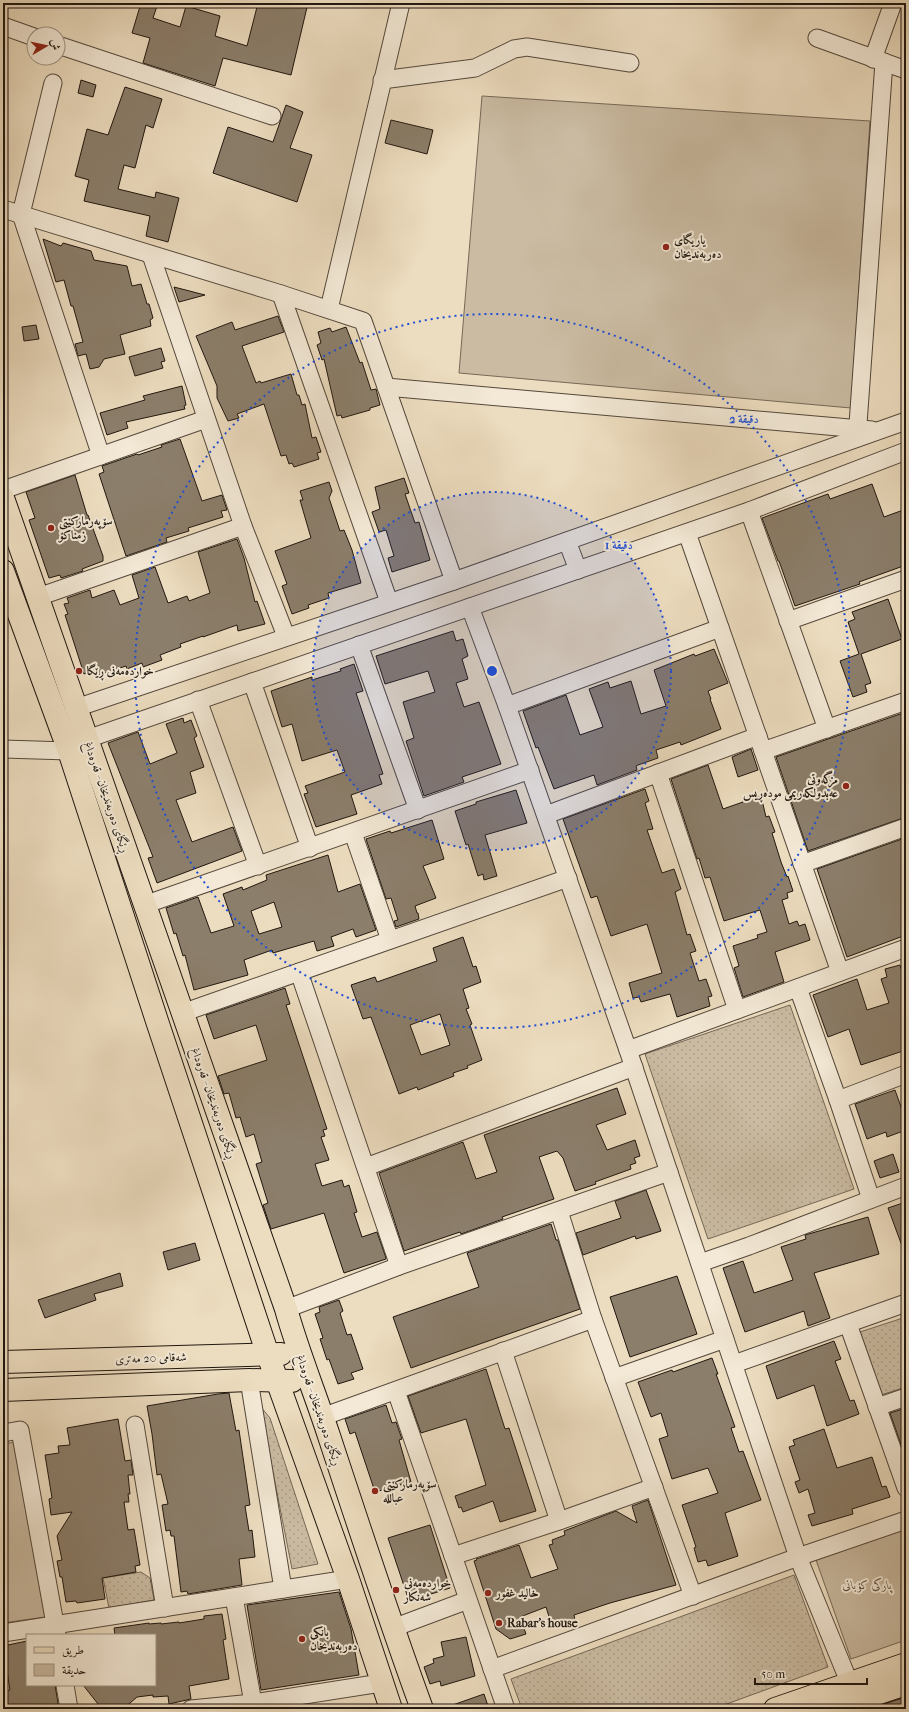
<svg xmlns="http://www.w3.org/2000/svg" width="909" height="1712" font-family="'IM FELL French Canon',Amiri,serif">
  <defs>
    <pattern id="grass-dots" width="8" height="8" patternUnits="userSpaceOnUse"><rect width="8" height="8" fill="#cabba2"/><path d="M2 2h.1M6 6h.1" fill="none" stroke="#ada08a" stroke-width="1.8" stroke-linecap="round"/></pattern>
  </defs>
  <rect width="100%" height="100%" fill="#edddc0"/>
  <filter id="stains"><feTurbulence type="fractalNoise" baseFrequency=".005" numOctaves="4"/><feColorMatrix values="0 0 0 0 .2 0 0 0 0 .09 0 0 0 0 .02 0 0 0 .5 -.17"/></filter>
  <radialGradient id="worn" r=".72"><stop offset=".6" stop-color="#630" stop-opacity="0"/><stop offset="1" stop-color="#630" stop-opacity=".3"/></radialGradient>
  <g fill="url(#grass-dots)" stroke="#756958">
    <path d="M790,1005L854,1189L708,1239L645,1054Z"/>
    <path d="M906,1317V1387L881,1395L860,1332Z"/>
    <path d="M260,1406L270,1418L318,1564L292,1569Z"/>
    <path d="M141,1572L150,1578L154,1600L109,1608L103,1578Z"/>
    <path d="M794,1575L828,1667L713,1709H522L511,1679Z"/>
  </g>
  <g fill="#cabba2" stroke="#756958">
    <path d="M482,96L870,121L851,408L459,373Z"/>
    <path d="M16,1442L45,1617L3,1623V1444Z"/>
    <path d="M906,1528V1640L851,1659L816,1560Z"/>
  </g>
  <g fill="#8b7e6b" stroke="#20170f" fill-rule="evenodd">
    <path d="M141,3H158L153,18L180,27L186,6L220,16L215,36L247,46L258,3H308L291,75L223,58L215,86L143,63L150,38L132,33Z"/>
    <path d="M81,80L96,85L93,97L78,93Z"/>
    <path d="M125,87L162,99L153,128L146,125L135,168L124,165L118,189L155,198L156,192L179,198L168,242L146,236L150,216L84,201L89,180L75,176L87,129L108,135Z"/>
    <path d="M286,105L303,112L290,148L312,155L297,202L213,173L228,127L273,142Z"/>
    <path d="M391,120L433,130L427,154L385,143Z"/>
    <path d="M43,239L61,246L63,243L91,251L94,260L127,266L132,286L141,284L147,304H149L153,318L150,320L151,326L120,335L125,354L104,359L99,367L90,369L86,354L78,356L75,344L83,342L73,306H71L64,280L56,282Z"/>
    <path d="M174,287L205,295L179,302Z"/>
    <path d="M278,316L284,332L242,346L256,383L260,381L261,383L291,374L297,395H299L302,405L305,404L312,438L316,437L321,452L317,453L319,459L294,467L292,463L289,464L286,455L281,456L264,404L237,414L239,418L228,421L217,398V386L196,336L232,322L235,330Z"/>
    <path d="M36,325L39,339L24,341L22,327Z"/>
    <path d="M346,327L360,363L362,362L371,390L376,389L380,405L370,408V410L342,418L341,415L337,416L324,359L322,360L317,345L321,343L318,332L330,328L332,332Z"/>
    <path d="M161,348L165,361L161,362L163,368L135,376L129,357Z"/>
    <path d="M182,386L186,405L184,406L185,409L126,422L128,428L107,435L100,413L145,400L143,396Z"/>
    <path d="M180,439L202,501L222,495L227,510L221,511L223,517L188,528L189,531L166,538L167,542L126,556L99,474L104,472L102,466L137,454L138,455L162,447L161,445Z"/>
    <path d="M75,475L87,515H88L103,556V561L82,569L83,571L61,578L60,575L49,578L29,520L35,518L26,492Z"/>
    <path d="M404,478L409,493L405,494L415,523L419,522L430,560L392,572L388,558L394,556L386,530L379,532L372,512L380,509L375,487Z"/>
    <path d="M329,482L332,491L329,498L340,531L344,530L352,550L361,583L328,593L329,598L308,605L309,608L292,614L282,586L287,584L275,551L311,538L300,500H303L300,491Z"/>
    <path d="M872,484L884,517L906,509V565L859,582L860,584L795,606L779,561H778L762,518L828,494L830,499Z"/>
    <path d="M237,539L244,558L255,602L257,601L265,624L238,631L237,625L203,637V636L180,644L181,647L160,655L162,660L143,667L142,663L127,669L126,666L98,675L96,670L84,674L65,615L68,614L64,604L69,603L67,598L90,590L92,598L114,590L120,605L139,598L132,575L155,567L168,603L187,596L189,601L210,593L198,552Z"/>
    <path d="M888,599L902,639L861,654L871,683L865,685L867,692L853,697L840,661L859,654L848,622L855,619L852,612Z"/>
    <path d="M453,631L456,641L463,639L468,656L462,659L468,679L456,683L464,707L479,702L501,764L462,777L464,782L424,796L406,741L414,738L403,702L435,692L428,671L385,684L376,656Z"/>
    <path d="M714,649L728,683L708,691L711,699H710L721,729L681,745L680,742L656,750L658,758L638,765L636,766L637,770L597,785L594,775L554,789L538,747L536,748L523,711L566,695L580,735L603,727L589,689L608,682L610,688L631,681L641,714L644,713L666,706L654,670L694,654L695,656Z"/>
    <path d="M354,664L363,691L356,693L383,774L379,775L382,784L351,795L357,814L316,827L304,794L308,793L305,786L345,772L337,750L302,761L292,724L282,727L271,691L312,677V680L341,671L340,669Z"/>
    <path d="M906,712V817L808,851L776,757Z"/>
    <path d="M183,718L184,723L191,720L197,736L194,738L204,767L190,772L196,793L176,800L192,842L233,827L242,851L157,883L148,858L153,857L108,743L138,732L150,764L177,753L166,724Z"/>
    <path d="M751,749L758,770L738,777L732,757Z"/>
    <path d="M708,765L723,809L743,802V799L761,796L766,817L769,816L775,832L772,833L781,862L787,877L788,876L793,891L787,893L788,898L782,900L789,924L797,921L799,926L805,924L810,940L775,952L784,982L743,997L734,968L739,966L733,946L758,938L757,935L767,932L760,910L724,921L710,877L705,878L699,858L697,859L671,779Z"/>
    <path d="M645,789L649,801L645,803L653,829L647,830L662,873L674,869L681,889L675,892L687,935L690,934L696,951L690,953L699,981L706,979L712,996L708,997L710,1006L677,1017L670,994L641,1002L639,997L633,998L629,983L662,973L647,924L611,936L597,896L591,898L563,819Z"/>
    <path d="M516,790L527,823L485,835L497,876L484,880L483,874L478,876L468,844L466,845L455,811L476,804V802Z"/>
    <path d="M432,820L444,859L423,866L436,898L415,906L417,913H418L419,919L396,927L394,921L398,920L391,898L386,899L366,839L390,831L391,833Z"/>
    <path d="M902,839L906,850V935L847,957L817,869Z"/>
    <path d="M328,855L338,892L360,884L376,930L356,937L353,929L331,937L334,946L317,951L314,941L273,953L272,950L244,960L248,975L194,990L185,955L183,956L176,933L174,934L166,908L198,897L211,933L234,926L223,894L242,887L243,890L267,880L266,875ZM274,902L282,927L259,934L251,911Z"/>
    <path d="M463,937L473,967L476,966L481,982L463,989L469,1008L466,1009L472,1024L470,1025L482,1060L467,1066L468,1068L453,1073L454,1076L418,1090L417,1087L399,1094L371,1017L363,1019L351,985L375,977L377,982L437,961L433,948ZM440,1014L450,1045L421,1055L410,1025Z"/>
    <path d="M900,965L906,984V1050L861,1065L849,1029L828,1037L813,995L857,979L867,1010L889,1003L881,979L887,977L885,969Z"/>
    <path d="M285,988L290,1004L286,1005L327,1129L323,1130L325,1136L321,1137L329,1160L315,1164L322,1186L342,1180L344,1187L349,1185L357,1212L354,1213L362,1237L377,1232L386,1258V1259L344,1273L324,1213L271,1229L263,1205L268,1203L256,1164L262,1162L254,1134L246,1137L240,1117L236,1118L229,1093L224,1094L218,1076L267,1060L256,1025L214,1039L206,1015Z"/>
    <path d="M617,1088L626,1114L596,1125L607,1150L635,1140L640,1156L634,1158L636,1163L630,1165L631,1169L595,1182L596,1184L575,1191L563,1158L557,1151L539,1157L554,1199L502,1217L503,1219L461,1234L460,1232L404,1251L379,1173L463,1142L476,1179L497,1172L484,1135Z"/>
    <path d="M895,1090L906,1121V1130L887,1137L886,1132L867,1139L855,1104Z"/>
    <path d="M893,1154L899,1172L880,1178L874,1161Z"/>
    <path d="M646,1190L661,1231L636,1239L635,1236L583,1255L576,1233L621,1218L615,1201Z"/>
    <path d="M906,1202V1254H905L888,1208Z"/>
    <path d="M868,1217L879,1254L814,1273L830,1318L808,1326L804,1311L745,1332L723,1268L743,1261L754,1293L793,1280L781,1247L806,1239L805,1235Z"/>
    <path d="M551,1224L556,1240H558L580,1309L411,1368L393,1317L479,1287L467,1253Z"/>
    <path d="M195,1243L200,1260L168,1270L163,1252Z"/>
    <path d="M120,1273L123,1286L94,1294L96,1300L45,1318L38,1300Z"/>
    <path d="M677,1276L697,1334L630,1357L610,1297Z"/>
    <path d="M339,1300L343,1311L340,1313L347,1335L351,1334L363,1369L351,1373L354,1379L338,1384L329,1359L327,1360L320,1339L323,1338L315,1314L320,1312L319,1307Z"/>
    <path d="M834,1341L841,1359L835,1361L850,1401L854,1400L859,1414L827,1426L814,1385L777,1399L766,1366Z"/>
    <path d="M712,1358L718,1374H716L735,1427L731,1428L739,1452L743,1451L761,1500L725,1513L738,1556L708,1566L706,1560L698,1562L694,1548L696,1547L682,1505L718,1493L708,1468L672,1479L659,1439L668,1436L661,1413L651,1417L638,1382L672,1370L673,1372Z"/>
    <path d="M486,1369L505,1429L509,1428L536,1511L500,1522L493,1501L463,1512L461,1507L459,1508L455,1496L486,1485L466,1419L421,1433L408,1396Z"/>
    <path d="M229,1393L236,1431L239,1430L250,1505L245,1506L249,1531L252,1530L255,1557L239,1559L242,1585L188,1594L187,1591L181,1592L174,1536H171L170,1530L166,1531L162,1505L168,1504L161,1474L157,1475L152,1434L147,1406L218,1394Z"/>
    <path d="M386,1405L392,1423L396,1422L402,1439L399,1440L411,1482L375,1492L355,1432L350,1434L345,1419Z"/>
    <path d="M906,1408V1456H905L890,1413Z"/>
    <path d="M118,1419L125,1461L131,1460L133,1475H128L130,1494H128L129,1502H124L128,1530L134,1529L140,1565L135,1566L136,1572L102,1578L105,1599L77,1603L76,1601L66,1602L62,1577H60L57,1561L62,1560L57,1536L72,1512L51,1515L49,1499L52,1498L45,1455L59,1453L58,1446L70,1445L67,1428Z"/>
    <path d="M824,1429L837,1468L872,1457L882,1487L886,1486L890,1497L852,1509L853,1514L812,1526L808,1515L815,1513L808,1489L799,1493L795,1482L800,1480L789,1447L795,1445L793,1440Z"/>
    <path d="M648,1500L676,1585L610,1603L574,1615L576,1625L565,1628L563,1620L551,1623L546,1607L520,1617L526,1634L510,1639L496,1629L474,1561L477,1560L476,1559L519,1545L531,1578L558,1569L549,1545L553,1544L552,1540L565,1535L564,1531L616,1511L637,1523L632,1506Z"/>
    <path d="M430,1525L450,1588L409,1601L388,1538Z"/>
    <path d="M339,1592L351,1629L359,1675L261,1690L247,1605Z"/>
    <path d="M222,1614L226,1639L223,1640L229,1679L189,1686L191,1699L169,1704L168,1696L153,1697V1695L137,1697L123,1709H102L83,1685H155V1635H115L114,1628L149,1623V1624L161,1623V1624L179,1622V1623L204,1619V1616Z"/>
    <path d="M466,1637L475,1676L441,1686L440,1681L430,1684L424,1667L434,1663L433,1659L444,1656L441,1642Z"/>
    <path d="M27,1641V1685H55L59,1709H3V1691L10,1690L6,1665L3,1666V1646Z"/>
    <path d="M484,1694L489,1709H447V1707Z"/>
    <path d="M906,1697V1709H879L881,1705Z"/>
  </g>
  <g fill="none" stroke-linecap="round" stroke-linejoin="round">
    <defs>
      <g id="minor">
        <path d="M3,26L34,37"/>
        <path d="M817,38L906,70"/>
        <path d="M58,45L272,116"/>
        <path d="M873,59L893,3"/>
        <path d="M382,80L475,68L514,49L527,47L630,63"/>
        <path d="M53,83L21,214L101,456"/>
        <path d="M3,209L281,294L363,321L454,581"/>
        <path d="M151,255L243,526L286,636"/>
        <path d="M281,294L389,602"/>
        <path d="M329,309L401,3"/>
        <path d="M386,387L872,430"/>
        <path d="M857,438L884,62"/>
        <path d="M3,490L206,419"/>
        <path d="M749,511L827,729"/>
        <path d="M687,533L840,972"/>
        <path d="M567,541L578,570"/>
        <path d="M38,597L243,526"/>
        <path d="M470,607L507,706L628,1050L798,1557L854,1694"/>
        <path d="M788,621L906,579"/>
        <path d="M359,645L418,810"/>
        <path d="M252,682L310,848"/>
        <path d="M198,700L258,866"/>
        <path d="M507,706L720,628"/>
        <path d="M76,708L454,581L906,421"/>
        <path d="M87,739L749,511L906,451"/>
        <path d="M3,749L69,751"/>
        <path d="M763,751L906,701"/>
        <path d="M658,773L737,1010"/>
        <path d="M546,815L758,736"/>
        <path d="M353,833L390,940"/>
        <path d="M802,864L906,827"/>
        <path d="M144,905L530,770"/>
        <path d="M299,972L399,1266"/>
        <path d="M798,988L838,1100L871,1199"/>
        <path d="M182,1013L568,878"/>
        <path d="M628,1050L906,948"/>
        <path d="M838,1100L906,1074"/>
        <path d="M366,1167L634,1067"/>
        <path d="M559,1211L593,1319L693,1596"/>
        <path d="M700,1263L749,1246L906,1186"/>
        <path d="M286,1309L399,1266L669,1172"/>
        <path d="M848,1324L906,1488"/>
        <path d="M503,1351L559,1521"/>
        <path d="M734,1364L906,1303"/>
        <path d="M614,1378L725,1339"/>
        <path d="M249,1380L283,1589"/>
        <path d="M396,1391L506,1709"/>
        <path d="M877,1407L906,1397"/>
        <path d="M322,1417L593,1319"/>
        <path d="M135,1425L165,1608"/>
        <path d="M3,1433L20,1430L57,1635"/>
        <path d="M453,1556L559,1521L654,1487"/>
        <path d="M234,1597L253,1703"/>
        <path d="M393,1628L468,1600"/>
        <path d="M3,1633L348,1579"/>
        <path d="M492,1669L798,1557L906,1520"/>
        <path d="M65,1685L69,1709"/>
        <path d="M191,1709L253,1703L381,1683"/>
      </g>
      <g id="major">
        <path d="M3,498L286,1309C298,1352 315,1393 329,1436C359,1527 389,1619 422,1709"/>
        <path d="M3,571L69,751L157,1021L268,1355L348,1579L391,1709"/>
        <path d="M3,1362L281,1354"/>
        <path d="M3,1390L249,1380L292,1381"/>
        <path d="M775,1709L906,1664"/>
        <path d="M831,1709L906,1684"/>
      </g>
    </defs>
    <use href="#minor" stroke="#53483b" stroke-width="19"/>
    <use href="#major" stroke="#20170f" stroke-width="24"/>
    <use href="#minor" stroke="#f3e9d6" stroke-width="17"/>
    <use href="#major" stroke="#edddc0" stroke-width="22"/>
  </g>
  <circle cx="492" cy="671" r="179" fill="#1d4ed8" fill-opacity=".12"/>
  <g fill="none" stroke="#1d4ed8" stroke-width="2" stroke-dasharray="2 4">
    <circle cx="492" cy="671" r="179"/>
    <circle cx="492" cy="671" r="357"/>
  </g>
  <g fill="#8f2418" stroke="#f3e9d6" stroke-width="1.5">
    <circle cx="666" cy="247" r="4"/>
    <circle cx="51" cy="528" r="4"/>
    <circle cx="79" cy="671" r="4"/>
    <circle cx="846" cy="786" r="4"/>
    <circle cx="375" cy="1491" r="4"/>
    <circle cx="396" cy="1590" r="4"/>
    <circle cx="488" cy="1593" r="4"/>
    <circle cx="499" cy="1623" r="4"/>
    <circle cx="302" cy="1639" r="4"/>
  </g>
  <g text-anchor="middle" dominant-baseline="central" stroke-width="4" stroke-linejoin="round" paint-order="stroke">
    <g font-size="12" font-weight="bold" fill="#20170f" stroke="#f3e9d6" text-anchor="start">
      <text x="674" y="240">یاریگاى<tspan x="674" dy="14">ده‌ربه‌ندیخان</tspan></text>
      <text x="59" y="521">سۆپەرمارکێتی<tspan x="59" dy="14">زمناکۆ</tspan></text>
      <text x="87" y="671">خواردەمەنی ڕێگا</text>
      <text x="838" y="779" text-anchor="end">مزگەوتی<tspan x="838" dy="14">عەبدولکەریمی مودەڕیس</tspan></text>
      <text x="383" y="1484">سۆپه‌رماركێتى<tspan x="383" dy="14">عبالله</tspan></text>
      <text x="404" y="1583">خواردەمەنی<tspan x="404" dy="14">شەنکار</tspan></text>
      <text x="496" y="1593">خالید غفور</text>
      <text x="507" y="1623">Rabar's house</text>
      <text x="310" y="1632">بانکی<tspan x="310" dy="14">دەربەندیخان</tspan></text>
    </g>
    <g font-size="12" fill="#20170f" stroke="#f3e9d6">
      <text transform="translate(107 797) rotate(71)">ڕێگای دەربەندیخان - قەرەداغ</text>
      <text transform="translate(214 1103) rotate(71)">ڕێگای دەربەندیخان - قەرەداغ</text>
      <text transform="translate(151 1358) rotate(-2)">شەقامی 20 مەتری</text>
      <text transform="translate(319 1410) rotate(71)">ڕێگای دەربەندیخان - قەرەداغ</text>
    </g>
    <g font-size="12" font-style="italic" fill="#5c5042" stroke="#f3e9d6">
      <text x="867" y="1585">پارکی کۆبانی</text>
    </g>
  </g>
  <circle cx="492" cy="671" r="6" fill="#1d4ed8" stroke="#f3e9d6" stroke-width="2"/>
  <g font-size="12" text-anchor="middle" font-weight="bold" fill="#1d4ed8" stroke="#f3e9d6" stroke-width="4" stroke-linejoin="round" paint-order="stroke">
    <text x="744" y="423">2 دقيقة</text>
    <text x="619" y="549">1 دقيقة</text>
  </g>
  <rect width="909" height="1712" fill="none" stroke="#edddc0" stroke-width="16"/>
  <rect x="4" y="4" width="901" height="1704" fill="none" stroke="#20170f" stroke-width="2"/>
  <rect x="8" y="8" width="893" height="1696" fill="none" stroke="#20170f"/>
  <rect x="26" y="1634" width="130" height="52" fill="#f3e9d6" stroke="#9f9586"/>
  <rect x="34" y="1647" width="20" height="6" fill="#edddc0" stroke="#9f9586"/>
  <text x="62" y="1654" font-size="12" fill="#20170f">طريق</text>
  <rect x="34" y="1664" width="20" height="12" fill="#cabba2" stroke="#9f9586"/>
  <text x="62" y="1674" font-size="12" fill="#20170f">حديقة</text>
  <g transform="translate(46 46) rotate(81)"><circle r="19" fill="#f3e9d6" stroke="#9f9586"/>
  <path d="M0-3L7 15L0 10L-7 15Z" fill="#8f2418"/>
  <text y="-6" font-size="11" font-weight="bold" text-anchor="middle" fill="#20170f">ش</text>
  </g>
  <path d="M755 1678v6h112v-6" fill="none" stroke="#20170f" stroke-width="2"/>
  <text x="761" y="1678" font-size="12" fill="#20170f" stroke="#f3e9d6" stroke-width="3" paint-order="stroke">50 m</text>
  <rect width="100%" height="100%" filter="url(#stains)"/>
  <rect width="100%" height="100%" fill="url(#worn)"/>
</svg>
